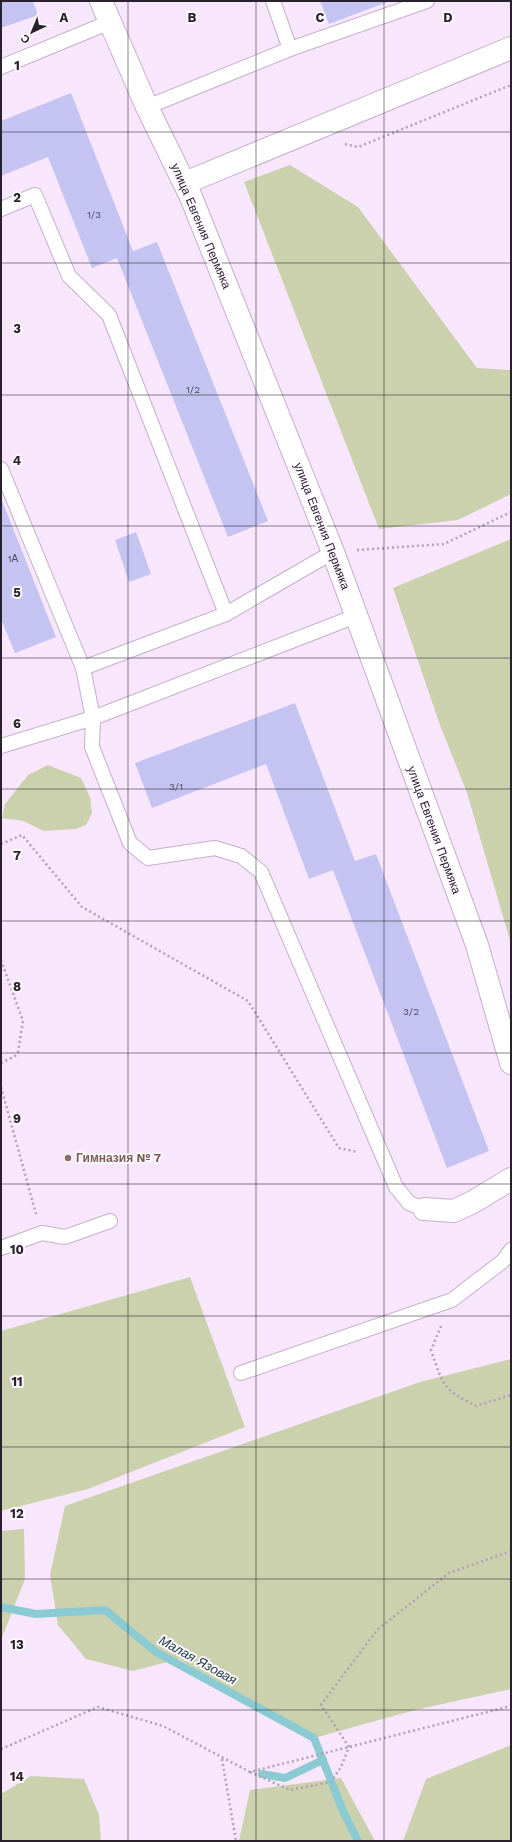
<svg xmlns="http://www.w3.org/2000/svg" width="512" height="1842" font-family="'Work Sans',sans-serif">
  <rect width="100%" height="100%" fill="#f8e7fc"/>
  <g fill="#cbd0ad">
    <path d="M290,165L358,207L477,368L511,370V494L458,520L379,529L244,182Z"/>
    <path d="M511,539V944L467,793L440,725L393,588Z"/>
    <path d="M48,765L81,778L90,797L92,813L86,825L76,829L44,831L23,821L2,818L5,804L28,775Z"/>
    <path d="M190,1277L245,1427L88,1489L1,1511V1331Z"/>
    <path d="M511,1359V1689L415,1710L314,1738L257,1709L179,1659L133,1671L86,1659L58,1625L50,1575L65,1506L420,1382Z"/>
    <path d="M24,1529L25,1579L1,1640V1531Z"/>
    <path d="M511,1745V1841H403L426,1779Z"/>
    <path d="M31,1776L84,1779L99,1815L101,1841H1V1794Z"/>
    <path d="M341,1778L375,1841H239L250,1790Z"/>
  </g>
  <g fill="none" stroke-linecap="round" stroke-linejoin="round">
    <g stroke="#8acad2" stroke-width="8">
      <path d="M1,1607L36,1614L105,1610L156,1652L314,1738L343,1811L358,1841"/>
      <path d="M262,1774L285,1778L323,1760"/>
    </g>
  </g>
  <g fill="#c4c3f2">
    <path d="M1,1H33L38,15L1,28Z"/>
    <path d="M320,1H390L329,24Z"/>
    <path d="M71,93L133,251L157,242L268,521L228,537L117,258L92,268L48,157L1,176V121Z"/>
    <path d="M1,498L56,637L15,653L1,619Z"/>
    <path d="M136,532L151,574L129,582L115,540Z"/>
    <path d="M295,703L355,861L376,854L489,1151L447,1168L333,870L309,879L266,764L152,808L135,763Z"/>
  </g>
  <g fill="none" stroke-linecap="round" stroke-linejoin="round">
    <defs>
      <g id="service">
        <path d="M290,49L427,1"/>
        <path d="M1,67L110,22"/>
        <path d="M147,107L290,49L273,1"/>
        <path d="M1,209L35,195L69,276L109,315L226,614"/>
        <path d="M1,469L83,668L93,718L92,747L130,843L148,858L215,848L241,856L261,872L396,1187L409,1203L424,1209"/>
        <path d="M83,668L226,614L333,552"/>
        <path d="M1,746L93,718L356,616"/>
        <path d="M1,1248L42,1233L65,1237L110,1221"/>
        <path d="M241,1373L452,1300L503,1261L511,1250"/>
      </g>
      <g id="minor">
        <path d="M101,1L147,107L191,197L333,552L477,945L511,1063"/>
        <path d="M185,183L511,48"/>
        <path d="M424,1209L454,1211L473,1202L511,1179"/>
      </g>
    </defs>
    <use href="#service" stroke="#c4b0c9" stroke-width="16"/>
    <use href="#minor" stroke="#c4b0c9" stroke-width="24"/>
    <g stroke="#afa1b2" stroke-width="2.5" stroke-dasharray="2 3" stroke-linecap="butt">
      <path d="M345,144L358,147L511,85"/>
      <path d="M357,550L444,544L511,512"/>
      <path d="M1,844L22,835L82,907L248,1001L339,1148L358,1152"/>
      <path d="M1,960L23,1021L18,1052L15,1056L1,1063"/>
      <path d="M1,1087L36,1214"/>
      <path d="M441,1326L431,1350C443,1385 442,1389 476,1406L511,1395"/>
      <path d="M349,1747L321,1705L377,1630L449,1573L511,1551"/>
      <path d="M1,1749L98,1707L163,1726L250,1772L511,1706"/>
      <path d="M222,1759L236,1841"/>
      <path d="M250,1772L290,1790L331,1782L341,1767L349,1747"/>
    </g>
    <use href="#service" stroke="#fff" stroke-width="14"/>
    <use href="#minor" stroke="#fff" stroke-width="22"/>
  </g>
  <path fill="none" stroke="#29212b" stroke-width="1" stroke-opacity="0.55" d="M128,1V1841M256,1V1841M384,1V1841M1,132H511M1,263H511M1,395H511M1,526H511M1,658H511M1,789H511M1,921H511M1,1053H511M1,1184H511M1,1316H511M1,1447H511M1,1579H511M1,1710H511"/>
  <circle fill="#8d6e63" stroke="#fef9ff" stroke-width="1.5" cx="68" cy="1158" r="4"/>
  <g text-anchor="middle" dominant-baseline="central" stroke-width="4" stroke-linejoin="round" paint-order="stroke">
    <g font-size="10" fill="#504a5d">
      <text x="94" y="214">1/3</text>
      <text x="193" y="389">1/2</text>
      <text x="13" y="558">1А</text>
      <text x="176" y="786">3/1</text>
      <text x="411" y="1011">3/2</text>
    </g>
    <g font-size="12" fill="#29212b" stroke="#fef9ff">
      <text transform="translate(201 226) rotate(67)">улица Евгения Пермяка</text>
      <text transform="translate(322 526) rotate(69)">улица Евгения Пермяка</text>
      <text transform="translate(434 830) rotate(70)">улица Евгения Пермяка</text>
    </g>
    <g font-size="12" font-weight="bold" fill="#785e54" stroke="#fef9ff" text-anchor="start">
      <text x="76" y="1158">Гимназия № 7</text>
    </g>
    <g font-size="13" font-style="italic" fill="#16363a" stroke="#fef9ff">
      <text transform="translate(198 1660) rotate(29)">Малая Язовая</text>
    </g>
  </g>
  <g font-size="13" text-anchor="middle" font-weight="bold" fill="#29212b" stroke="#fef9ff" stroke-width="4" stroke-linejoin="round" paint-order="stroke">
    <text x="64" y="22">A</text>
    <text x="192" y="22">B</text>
    <text x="320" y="22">C</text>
    <text x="448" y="22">D</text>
    <text x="17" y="70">1</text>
    <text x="17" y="202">2</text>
    <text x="17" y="333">3</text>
    <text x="17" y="465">4</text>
    <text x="17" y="597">5</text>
    <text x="17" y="728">6</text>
    <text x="17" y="860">7</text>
    <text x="17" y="991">8</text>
    <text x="17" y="1123">9</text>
    <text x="17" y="1254">10</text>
    <text x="17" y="1386">11</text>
    <text x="17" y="1518">12</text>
    <text x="17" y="1649">13</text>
    <text x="17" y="1781">14</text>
  </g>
  <rect width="512" height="1842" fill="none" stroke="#29212b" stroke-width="4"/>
  <g transform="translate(32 32) rotate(224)" stroke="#fef9ff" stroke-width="3" paint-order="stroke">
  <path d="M0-3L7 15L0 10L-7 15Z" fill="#29212b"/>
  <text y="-6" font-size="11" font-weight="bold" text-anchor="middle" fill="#29212b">С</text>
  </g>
</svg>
